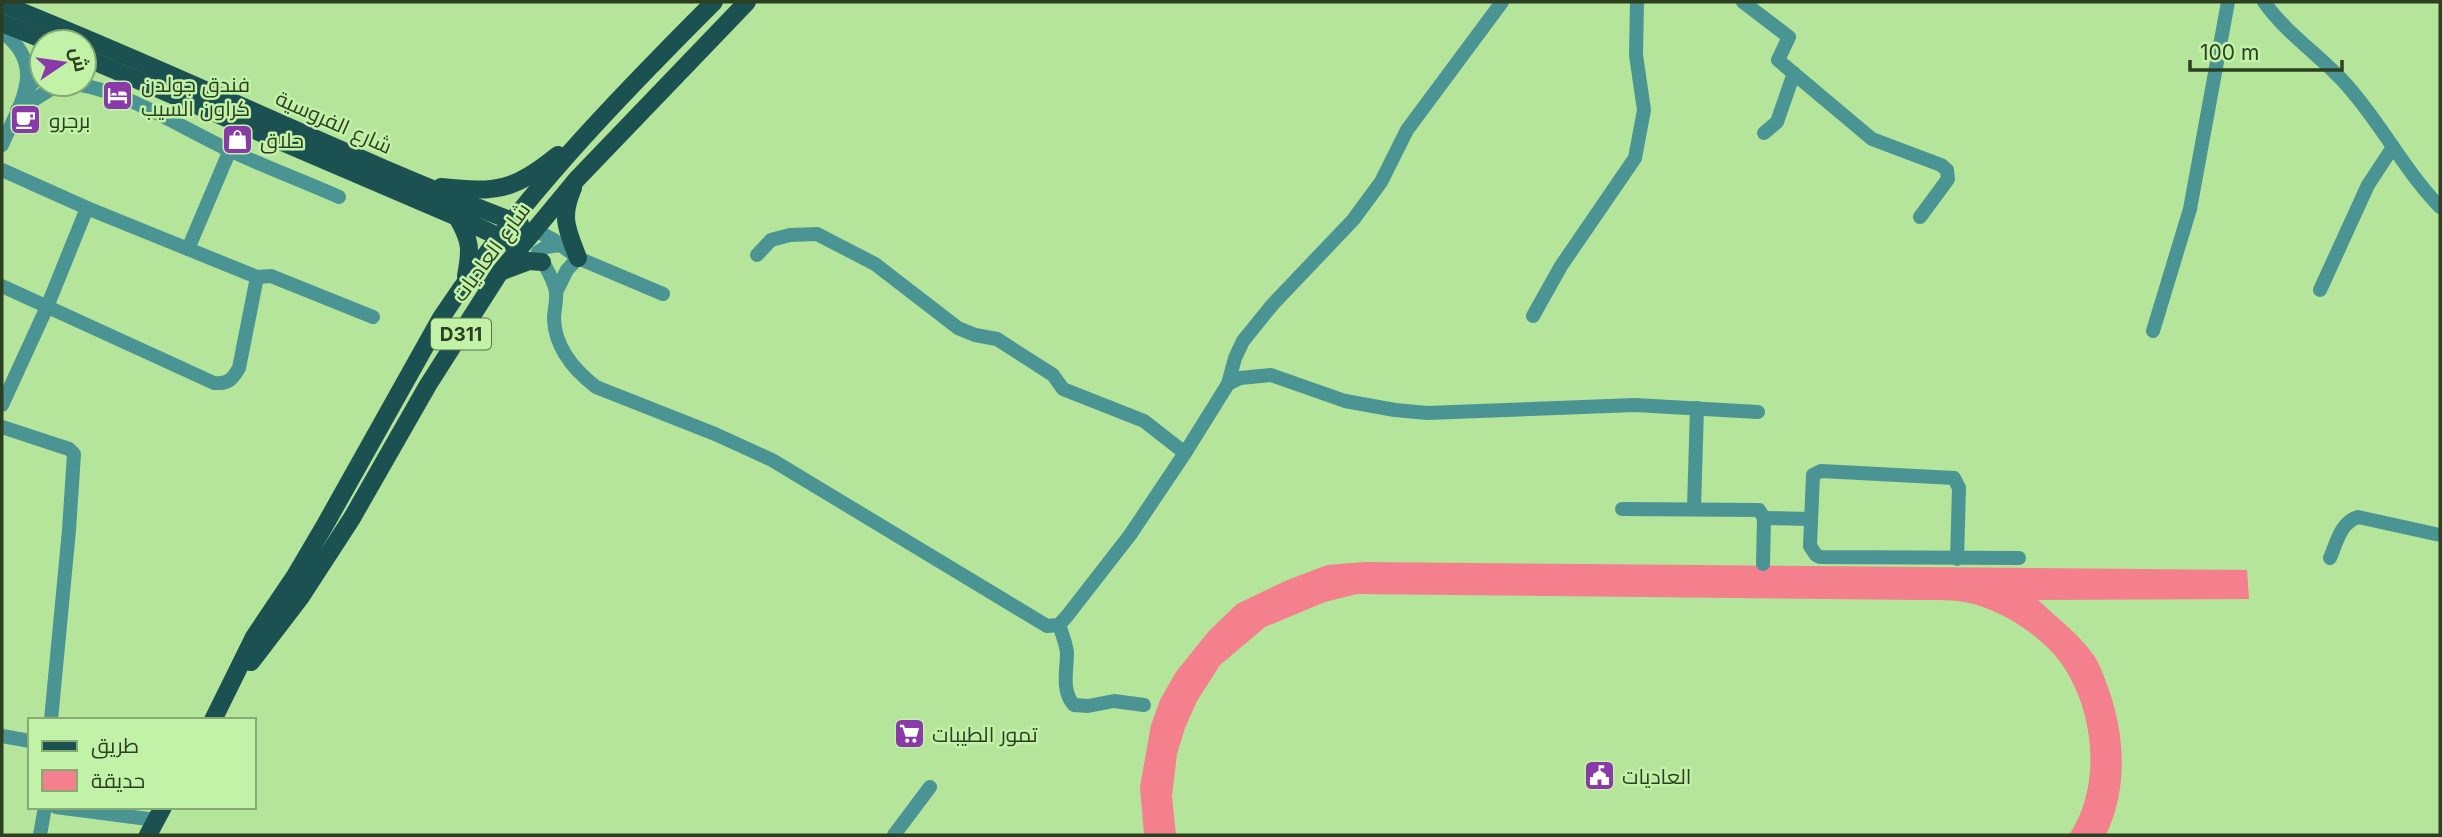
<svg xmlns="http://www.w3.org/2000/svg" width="2442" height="837" font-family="Inter,Cairo,sans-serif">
  <rect width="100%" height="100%" fill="#b5e49b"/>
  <path fill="#f3808c" d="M1365,562L2247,570L2249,599L2038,600C2058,619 2079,634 2095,657C2100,665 2103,674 2106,682C2125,731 2129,787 2106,835H2069C2102,786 2095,711 2061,663C2043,638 2011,617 1983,607C1963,599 1940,600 1919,600L1357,594L1325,602L1265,627L1220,665L1197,701L1185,728L1177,754L1172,796L1176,835H1144L1140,787L1151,725L1160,700L1176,672L1209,631L1237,604L1285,581L1327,565Z"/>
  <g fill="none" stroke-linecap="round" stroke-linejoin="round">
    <g stroke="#4b9494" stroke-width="14">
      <path d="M1743,2L1789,37L1778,60L1872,139L1941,165L1947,170L1948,179L1920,217"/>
      <path d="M2264,2C2286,33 2318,54 2344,82C2380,121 2403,169 2440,207"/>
      <path d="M2,32C48,66 20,103 2,145"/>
      <path d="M76,84C130,93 180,127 229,150C265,167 303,181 339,197"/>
      <path d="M25,91L42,73"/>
      <path d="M17,110L56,86L71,84"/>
      <path d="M1764,133L1777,122L1794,73"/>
      <path d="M2,170L87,208L257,277L271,276L373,317"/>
      <path d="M533,229L554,240L578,258L663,294"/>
      <path d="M560,245L546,247L538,252C543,264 554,278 556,292C557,301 554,311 554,319C555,348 574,370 596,387L715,434L772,460L1047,626L1059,625L1067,616L1130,535L1185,453L1228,384L1240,378L1271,375L1345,401L1395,410L1427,413L1635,405L1758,412"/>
      <path d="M188,249L230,150"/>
      <path d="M757,255L771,240L790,235L817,234L875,264L958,328L975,335L997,339L1053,375L1063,389L1144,421L1185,453"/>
      <path d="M2,286L214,383C228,384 232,380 239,368L257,277"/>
      <path d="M2320,290L2368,185L2393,147"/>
      <path d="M556,292L567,270L578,258"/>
      <path d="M1533,316L1561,266L1635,158L1644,110L1636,55L1637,2"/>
      <path d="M2153,331L2190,209L2228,2"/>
      <path d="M1228,384L1235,358L1243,341L1273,304L1353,220L1381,182L1407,130L1502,2"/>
      <path d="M2,405L47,307L87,208"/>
      <path d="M2,427L69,449L74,454L69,530L51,720"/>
      <path d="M1694,508L1697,408"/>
      <path d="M1622,509L1759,510L1764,518L1763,564"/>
      <path d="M1764,518L1810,519"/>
      <path d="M2330,558C2337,542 2340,523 2358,517L2440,535"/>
      <path d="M1957,559L1959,488L1954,478L1821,471L1813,475L1810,546L1816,555L1820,557L2019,558"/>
      <path d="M1059,625C1062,634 1066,643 1067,653C1067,670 1061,691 1074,705L1088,706L1114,701L1144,705"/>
      <path d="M2,736L30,741"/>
      <path d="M56,807L156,820"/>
      <path d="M40,835L45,807"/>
      <path d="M894,835L930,787"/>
    </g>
    <g stroke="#1b5151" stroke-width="18">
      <path d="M2,4C177,73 345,157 520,224"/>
      <path d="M2,23L49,42"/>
      <path d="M84,57L457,217L508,241"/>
      <path d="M441,187C497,193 513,191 558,155"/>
      <path d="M573,188C560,218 567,229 578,258"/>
      <path d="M457,217C471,241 471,249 466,276"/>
      <path d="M500,272L529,261L542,262"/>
      <path d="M251,662L300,598L352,518L428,385L500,272L577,179L747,2"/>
      <path d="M213,720L254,637L295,576L325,525L441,318C519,200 615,101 714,2"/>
      <path d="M148,835L163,807"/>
    </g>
  </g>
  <defs>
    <symbol id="hotel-square" viewBox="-11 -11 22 22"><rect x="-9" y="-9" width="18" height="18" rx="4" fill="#8939a8" stroke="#c2f1a8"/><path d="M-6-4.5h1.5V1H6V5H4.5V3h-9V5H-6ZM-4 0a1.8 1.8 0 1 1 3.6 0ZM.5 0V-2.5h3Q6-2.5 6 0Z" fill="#fff"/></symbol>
    <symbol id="cafe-square" viewBox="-11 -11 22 22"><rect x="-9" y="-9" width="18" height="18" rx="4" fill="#8939a8" stroke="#c2f1a8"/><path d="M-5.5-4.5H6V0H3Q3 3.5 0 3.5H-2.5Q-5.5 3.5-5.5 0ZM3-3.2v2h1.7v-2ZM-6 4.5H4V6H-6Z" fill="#fff"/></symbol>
    <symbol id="shop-square" viewBox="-11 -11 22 22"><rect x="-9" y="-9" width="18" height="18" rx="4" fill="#8939a8" stroke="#c2f1a8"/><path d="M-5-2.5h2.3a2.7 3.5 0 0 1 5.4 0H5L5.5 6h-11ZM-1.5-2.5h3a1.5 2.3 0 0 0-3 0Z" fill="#fff"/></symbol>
    <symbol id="supermarket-square" viewBox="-11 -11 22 22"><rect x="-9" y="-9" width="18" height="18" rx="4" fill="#8939a8" stroke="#c2f1a8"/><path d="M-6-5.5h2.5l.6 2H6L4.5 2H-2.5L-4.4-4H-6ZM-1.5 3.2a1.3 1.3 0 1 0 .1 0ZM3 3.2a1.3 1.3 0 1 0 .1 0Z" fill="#fff"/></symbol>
    <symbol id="civic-square" viewBox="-11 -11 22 22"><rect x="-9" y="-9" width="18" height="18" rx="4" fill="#8939a8" stroke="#c2f1a8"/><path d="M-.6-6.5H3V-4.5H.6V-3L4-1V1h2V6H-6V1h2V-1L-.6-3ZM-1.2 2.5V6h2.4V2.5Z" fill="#fff"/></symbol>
  </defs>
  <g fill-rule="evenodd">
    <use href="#hotel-square" x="100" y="78" width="35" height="35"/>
    <use href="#cafe-square" x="8" y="102" width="35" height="35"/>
    <use href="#shop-square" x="220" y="122" width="35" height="35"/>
    <use href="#supermarket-square" x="892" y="716" width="35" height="35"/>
    <use href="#civic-square" x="1582" y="758" width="35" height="35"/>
  </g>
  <g text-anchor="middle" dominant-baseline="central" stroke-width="5" stroke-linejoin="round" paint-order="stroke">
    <rect fill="#c2f1a8" stroke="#59744a" stroke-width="2" x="431" y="318.5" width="60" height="31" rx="5"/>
    <g font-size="19" font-weight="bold" fill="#2c3f21">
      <text x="461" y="334">D311</text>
    </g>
    <g font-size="21" fill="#2c3f21" stroke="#c2f1a8" text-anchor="start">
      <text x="141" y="84">فندق جولدن<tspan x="141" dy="24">كراون السيب</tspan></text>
      <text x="49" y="120">برجرو</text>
      <text x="260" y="140">حلاق</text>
      <text x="932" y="734">تمور الطيبات</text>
      <text x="1622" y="776">العاديات</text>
    </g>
    <g font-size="21" fill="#2c3f21" stroke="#c2f1a8">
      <text transform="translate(334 122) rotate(24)">شارع الفروسية</text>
      <text transform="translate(491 252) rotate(-54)">شارع العاديات</text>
    </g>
  </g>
  <rect width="2442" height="837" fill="none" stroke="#2c3f21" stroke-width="7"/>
  <rect x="28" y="718" width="228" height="91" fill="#c2f1a8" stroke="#86aa72" stroke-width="2"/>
  <rect x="42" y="741" width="35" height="10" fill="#1b5151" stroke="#86aa72" stroke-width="2"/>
  <text x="91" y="753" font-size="21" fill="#2c3f21">طريق</text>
  <rect x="42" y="770" width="35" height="21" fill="#f3808c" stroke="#86aa72" stroke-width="2"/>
  <text x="91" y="788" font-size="21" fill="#2c3f21">حديقة</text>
  <g transform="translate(63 63) rotate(77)"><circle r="33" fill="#c2f1a8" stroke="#86aa72" stroke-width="2"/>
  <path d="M0-5L12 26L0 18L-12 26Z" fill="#8939a8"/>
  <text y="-10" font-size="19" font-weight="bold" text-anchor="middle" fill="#2c3f21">ش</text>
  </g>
  <path d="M2190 60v10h152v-10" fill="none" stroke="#2c3f21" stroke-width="3.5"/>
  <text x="2200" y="60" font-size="21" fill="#2c3f21" stroke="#c2f1a8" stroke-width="5" paint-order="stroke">100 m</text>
</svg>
